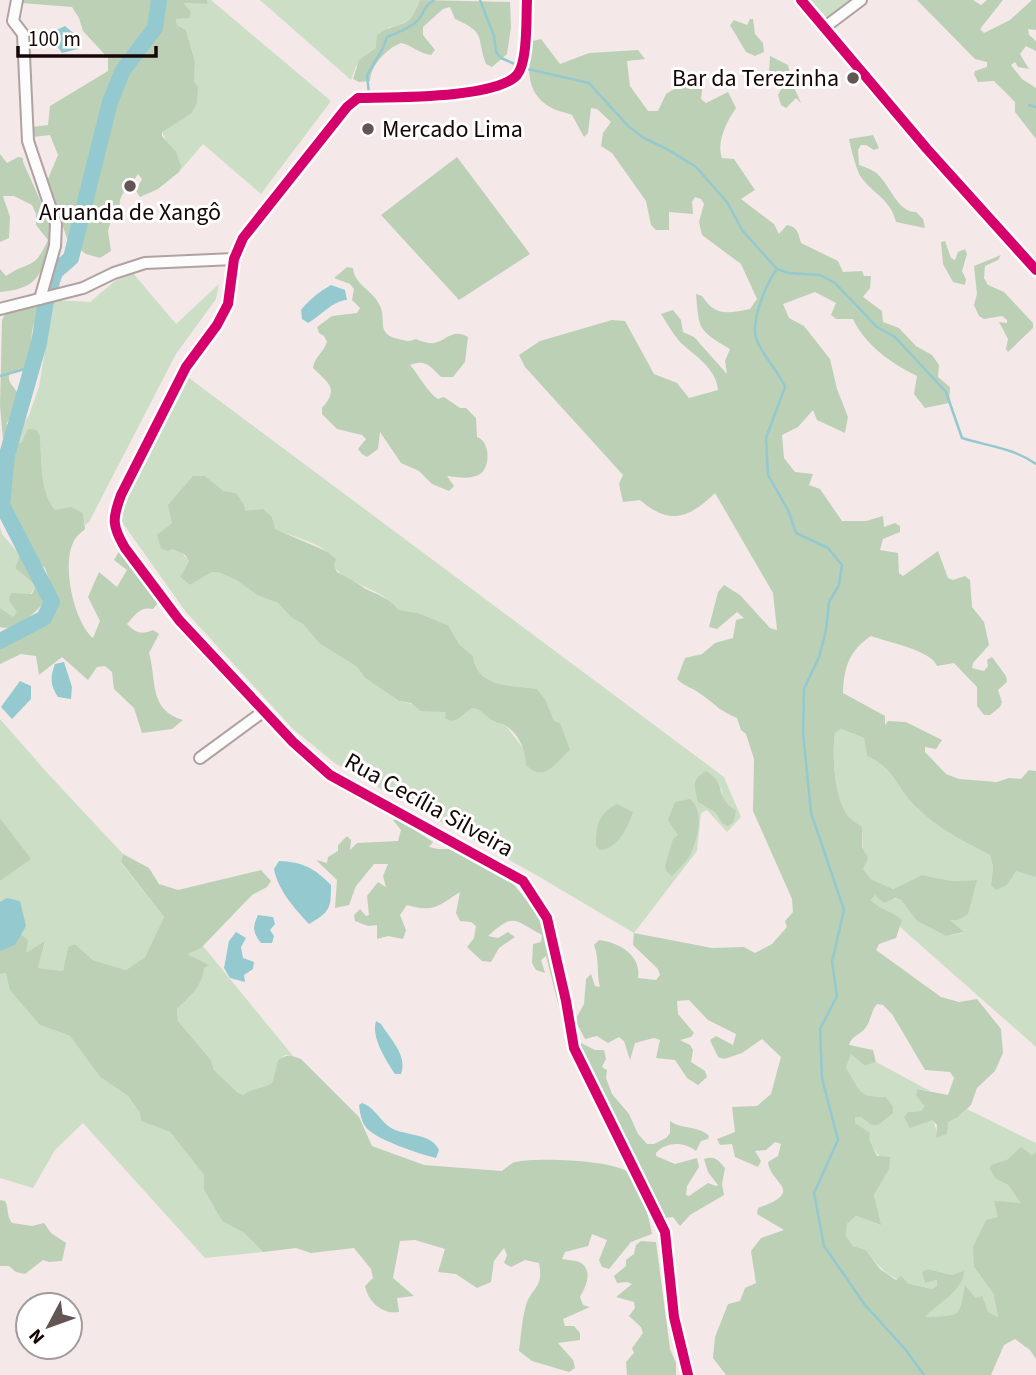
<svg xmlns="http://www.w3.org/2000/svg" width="1036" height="1375" font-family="'Source Sans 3',sans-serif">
  <rect width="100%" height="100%" fill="#f4e9e8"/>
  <g fill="#ccdec6" fill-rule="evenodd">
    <path d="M207,0H211L331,101L261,194L203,144L179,172C184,154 166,147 162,131L191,114L195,62L186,30L177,25L176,19L182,3L208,4Z"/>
    <path d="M260,0H420C413,18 408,24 389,27L376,48L356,66L351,80Z"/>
    <path d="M810,0H850L827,18Z"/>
    <path d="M133,273L176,324L219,284L216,299L176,354L89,522L85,525L83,513L71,508L55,510C39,489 42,462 40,436L11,446L29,415L39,387L53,300L90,302L115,281Z"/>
    <path d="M185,375L724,777L741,817L727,832L707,810L701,813L697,851L634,933L531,872L336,764L293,729L186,612L117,515ZM205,476L224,491L236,493L245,511L272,517L274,529C287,534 316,543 325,550C332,556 333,568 340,573C358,587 385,591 399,610L418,613L448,625L459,644L473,656C477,688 511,685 537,689L545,699L554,722L526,752L506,726L494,722L480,709L472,708L458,719L446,712L399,701L365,678L357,667L319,643L303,624L292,618L278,603L257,595L236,580L218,572H212L190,585L180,577L189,561C183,552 166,543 157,536L172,523ZM721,787L723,799L735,811L722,823L715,812Z"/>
    <path d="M0,527L2,534L20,555L15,568L32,582L35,588L13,618L0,608Z"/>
    <path d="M0,719L50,776L123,854L121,863L164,917L145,957L126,970L93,960L75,944L68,947L63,971L38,968L45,942L26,954L0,937V881L30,859L0,818Z"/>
    <path d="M841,729L864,738L867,756C897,770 895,787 916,807C938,829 963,841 990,855L993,867L991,885H1007L1016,870L1036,877V1047L900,927L901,920C892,911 879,909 871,900L875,895L901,900L917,921L946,936L963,933L948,919L977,880L952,881L922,875L893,889L871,879L863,869L862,827C858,824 852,820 848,816C834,798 832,755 835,733Z"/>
    <path d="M203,946L293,1056L285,1055L278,1060L272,1083C262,1089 253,1087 243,1095L237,1092L214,1070L211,1060L178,1021L177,1009L191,996L203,968L208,965L186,954Z"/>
    <path d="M6,973L40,1025L70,1036L100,1077L128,1096L140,1113L141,1121L170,1132L204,1175V1190L222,1221L244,1233L263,1252L205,1258L83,1123L55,1150L33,1188L0,1178V974Z"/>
    <path d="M851,1053L865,1066L876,1062L930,1091L917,1089L916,1095L924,1105L921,1111L908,1112C930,1119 935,1114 937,1137L947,1134V1122L958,1117L967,1109L1036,1143V1152L1032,1155L1021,1148L1008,1159L991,1165L996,1179L1008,1185L1022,1203L999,1217L974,1267L993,1293L998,1317L988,1312L966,1286C957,1322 962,1315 924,1317L953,1292L952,1275L928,1269L923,1272L925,1283L937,1280V1286L932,1289C896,1279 889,1281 866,1250L853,1246L846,1236L847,1224L856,1216L880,1225L874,1195L889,1168C876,1154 868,1138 855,1123V1117H861L871,1125L886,1097C857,1097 861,1091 846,1069Z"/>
  </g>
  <g fill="#bcd0b6">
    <path d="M22,0H207L208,4L183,3L191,12L189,18L176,19L177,25L186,30L195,62L194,82L198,87L197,103L191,114L162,132V136L176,152L181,166L179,172L158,189L140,197L136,191L142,179L138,174C131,186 115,196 121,209L112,217L108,231L111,251L100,258L86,254L68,241L47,181L58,155L50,135L33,137L32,127L48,125L50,106L108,71V58L83,31L79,18L72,7L21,3Z"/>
    <path d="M420,0L510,2L511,27L507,54L492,67L486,64C476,37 487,33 455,19L450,7L443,9L423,27V35L435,50L431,55C417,53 412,45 401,43C386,49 371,65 370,81L359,82L353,79L359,60L376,48L377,35C402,18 407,33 420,0Z"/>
    <path d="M917,0H973L981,5L987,0H1003L980,29L984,33L1010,20L1032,0H1036V30L1028,29L1029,35L1036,41V51L1026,46L1020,54L1029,69L1018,67L1015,62L1011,65L1022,79L1036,88V139L1015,112V102L994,81L978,82L974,74L975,71L987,67V62L975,59Z"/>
    <path d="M750,19H753L755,34L763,43L764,52L755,56L746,52L730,25L734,20L747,25Z"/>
    <path d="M541,39L560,64L589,53L638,50L645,59L627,61L630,86L648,111H658L666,94L693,77H699L703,82L701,99L706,103L728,92L736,108C727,121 716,142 722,158L734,159L755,190L741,199L774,224L779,234L787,225C798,227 798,233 801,243L838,261L843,272L862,271L864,276H871L870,288L863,297L882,311L883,322L899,328L916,346L932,355L939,365L938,377L950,387L949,403L925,408L914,394L917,376C891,363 866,346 853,319H836L831,315L836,303L815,292L783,304L789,318L804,326L830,359L837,389L848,417L845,433L817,420L813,410L798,427L782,435L784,458L795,472L813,474L809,485L820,489L842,521H866L883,516L884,527L895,523L900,526V532L883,539L880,550L898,553L899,573L903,576L938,551L948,578L953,580L965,576L970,580L972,607L984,622L989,645L973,663L972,668L984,671L988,666L987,660L992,657L1006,676L1007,682L998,690L1002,702L1000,707L990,715H984L977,706V687L954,663L937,666C931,650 887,642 871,636C849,651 844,667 843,693L885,716V725L888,721L906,722L942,740L936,749L925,747V752L946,774L959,779L997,782L1009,778L1021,779L1029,770L1036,771V877L1016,871L1007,885L996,890L991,885L993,867L990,855C963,841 938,829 916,807C895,787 897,770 867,756L864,738L841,729L835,733C832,755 834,798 848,816C852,820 858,824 862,827V847L868,858L863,869L871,879L893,889L922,875L952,881L977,880L968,914L958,920H950L964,932L946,936L917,921L901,900L895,898L884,903L875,895L871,900C879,909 892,911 902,920L896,938L879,944L876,950L941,997L959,1002L977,999L1001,1029L1003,1053L995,1071L977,1088L971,1105L958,1117L948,1122L947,1134L936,1138L937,1125L932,1120L910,1128L904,1117L908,1112L921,1111L924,1106L916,1095L917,1089L948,1095L954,1078L950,1072L925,1070L892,1014L883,1005L877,1004C871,1011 871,1020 866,1027C861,1035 852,1035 849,1045L873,1050L876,1062L865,1066L851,1054L846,1068C861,1091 857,1097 886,1097L893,1107V1113L878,1125H871L861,1117H855V1123L870,1133L869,1139L877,1156L890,1157L889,1169L874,1195L881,1225L856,1216L847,1224L846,1236L853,1246L866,1250L880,1269L896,1280L901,1276L908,1283L932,1289L937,1286V1280L925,1283L922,1272L928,1269L952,1275L964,1271C964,1290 936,1305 925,1317C960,1315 959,1320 965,1285L976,1298L982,1296L988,1312L998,1317L993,1293L974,1267L973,1247L986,1220L998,1217L994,1201L1021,1203L1008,1185L996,1179L990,1169L991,1165L1008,1159L1021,1147L1032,1155L1036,1152V1359L1030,1350L1015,1339L1004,1345L991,1375H726L713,1358L715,1337L728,1304L740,1301L745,1288L756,1283L751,1251L761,1238L784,1230L757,1214L758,1208C807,1191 770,1184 768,1162L778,1156L781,1144L775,1142L766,1150L755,1151L761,1161L758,1167L735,1157L732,1144L720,1145L717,1139L735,1132L732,1107L757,1106L771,1094L781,1057L762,1039L742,1053L724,1059L718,1057L710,1040L716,1036L733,1045L736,1034L708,1020L689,1000L677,1001L678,1014L694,1033L691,1037L680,1040L690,1045L693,1050L691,1062L705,1071L707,1077L698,1085L687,1078L675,1060L656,1058L660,1040L654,1038L635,1043L630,1060L624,1041L619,1037L608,1043L597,1036L585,1039L575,1020L584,1004L586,979L591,974L595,986L600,987C596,973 600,960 594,945L599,940C618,942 642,955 638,978L656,980L660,975L658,969L633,945L634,933L712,948L744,947L755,953L772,944L787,927L785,921L793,912L792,899L753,811L754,759L746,734L741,730L737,718C718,710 718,706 702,695C694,688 685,687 677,679L685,658L702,654L715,643L733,638L736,620L744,618L737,612L717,629L709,627L718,592L724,585L740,595L770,628L777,630L773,593L715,493C689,518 670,526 640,500L623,502L619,484L623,475L525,367L519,355L540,341L612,320L625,321L654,374L677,383L689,398L718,390C717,369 694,355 680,342C673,334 667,323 661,314L673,310L681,320L683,332L694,337L727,374L725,361L730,349C698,330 699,330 696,294L702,296C715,317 729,313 750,309L757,299L741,264L702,235L699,222L704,204L701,199L695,197L692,202L693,214L669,212V230H656L651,225L646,201L612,153L601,146L603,133L611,122L597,109L591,108L588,133L584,137L572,115C565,112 556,111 550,107C525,93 527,65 533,41Z"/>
    <path d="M770,56L788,65L792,83L801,103L796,98L786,108L781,105L778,95L784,84L769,72Z"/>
    <path d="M873,135L879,148L874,150L866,145H861L858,150L859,165C864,167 871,169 875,172C890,183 896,212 916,212L923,219L925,228L896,222C890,198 873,194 861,177C857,172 850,145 849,139Z"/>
    <path d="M0,154L7,163L18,157L23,158V162L53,229C54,239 50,247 47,257C38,283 28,289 0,292V269L6,276C31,259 33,272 48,240L36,225V214L32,205L14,196H3L10,217L9,238L0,242Z"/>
    <path d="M457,157L530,254L459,300L381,215Z"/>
    <path d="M945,241L951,258L955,260L958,252L965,249L967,254L962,271L966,279L965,285L953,282L943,264L941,242Z"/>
    <path d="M1001,255L998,260L985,266L984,278L988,285L1004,292L1033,323V328L1008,352L1006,349L1008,339L999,322L1007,323V320L1002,316L984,319L979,316L974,305L977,294L974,266Z"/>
    <path d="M347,267L353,268C354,284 372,290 379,304C388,319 374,334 399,339C406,341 409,342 416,339C421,341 428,344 434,343C447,340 453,328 468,337L465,362L453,377H441C430,366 425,359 410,365C418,374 429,394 438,399L444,397L460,408H466L476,418L477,437C490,441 491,467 480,474C470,480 458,477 447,476L454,486L449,491L432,484L419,471L401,463L380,432L378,449L367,457L362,454L358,449L366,439L362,435L337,429L322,414V408C340,388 328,383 313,368C314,357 324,352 327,342L324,336L319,333L317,327L332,316L357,313L360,308L352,300L354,289L350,284L334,278Z"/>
    <path d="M41,305C39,312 35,320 33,327C29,342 36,352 27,368L10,373C6,380 13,386 17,392V408L6,424L13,426L12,436L0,451L3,440L0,406L2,320L7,310Z"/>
    <path d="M28,429L36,430L40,436C42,461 39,489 55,510L71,507L83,513L85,529C82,532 76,536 74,541C61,564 74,622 93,638L100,621L88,597L99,572L117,587L127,570L114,560L120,550L159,602L153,609C140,606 135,615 127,624C136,633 141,635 153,630L159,634L149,653C157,680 148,710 183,720L172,729L142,733L134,708L114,689L112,672L105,666L97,667L88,680L62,657L39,675L36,656L21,654L0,664V639L52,609L56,600L45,568L25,551L0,498L5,449L22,442Z"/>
    <path d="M193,476H205L224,491L236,493L244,505L245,511L263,509L272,517L275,529L326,551L336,559L334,565L337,572C347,577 357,583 366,589C380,596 390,598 399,610L418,613L448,625L459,644L473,656C477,688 511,685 537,689L545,699L554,721L560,723L570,750C554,764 545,783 526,765C526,751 519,734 506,726C503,724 499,724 495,722C486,718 483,709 472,708L458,719L451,721L445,718L446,712L421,711L411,703L399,701L365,678L357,667L319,643L303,624L292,618L278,603L257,595L236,580L218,572H212L190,585L180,577L189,561L185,555L173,549L167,551L161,548L157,535L172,523L168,505Z"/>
    <path d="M20,555L41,587L44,603C33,614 16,632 0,627V608L13,617L17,612L9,600L11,593L32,594L35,588L32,582L15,568Z"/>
    <path d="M706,771C719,779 718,784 723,797C725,802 731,807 736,811L733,823L727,826L722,823L715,812L698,802C695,785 690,781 706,771Z"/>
    <path d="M690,799C705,812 698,837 691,853C687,862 678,869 672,876L667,872L665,866L673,839L678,835L668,820L675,802Z"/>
    <path d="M617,804L633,812C627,828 619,848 600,850L596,846C596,825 598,814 617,804Z"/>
    <path d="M0,818L31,859L0,881Z"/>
    <path d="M398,819L433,842L429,847L438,849H454L507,876L540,917L547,932L559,1007L546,956L541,960L545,973L536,970L532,963L533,944L541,942L542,935C513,919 514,913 488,936L498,938L508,932L515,937L499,948L491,962L482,961L467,947L474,938L476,926L471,922L460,921L456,913L460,892C438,906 434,913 407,905L400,915L406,930L403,939L388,936L377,939V925L368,926L355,921L354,915L360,909L366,916L369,915L367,896L378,882L386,887L383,876L388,864H374L356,886L349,905L335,908L337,880L316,860L327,863L328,857L338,851V845L347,836L351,840L350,850L357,843L398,841L401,830L393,820Z"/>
    <path d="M123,854L149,868L159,884L178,890L261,870L271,881L267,887L252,895L201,948L187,954L209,965L204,968C203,985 189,998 177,1009L178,1021L211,1060L214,1070L237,1092L243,1095C253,1087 262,1089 272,1083L278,1060C287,1054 291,1055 301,1059L359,1117L372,1146L424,1165L502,1171C507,1167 511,1163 516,1162C534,1157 617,1160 629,1173C641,1187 649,1216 652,1234L631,1242L609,1269L602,1267L599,1260L607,1240L592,1234L588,1246L565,1252L562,1259C566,1260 574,1260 579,1262C594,1269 586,1287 580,1297L583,1305L590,1307L563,1319L565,1326H574L580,1333V1340L558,1343L573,1360L575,1368L569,1372L532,1361L519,1351C521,1336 522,1319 526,1305C532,1287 544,1288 539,1263L525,1260L511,1267L504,1263L507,1255L504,1248L494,1261L491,1282L477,1288L456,1274L438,1272L445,1249L415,1240L400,1241L393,1278L414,1296L397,1298L399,1312C383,1315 368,1302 365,1286L373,1278L371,1269L354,1248L311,1253L296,1248L263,1252L244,1233L222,1221L204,1190V1175L170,1132L141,1121L140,1113L128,1096L100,1077L70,1036L40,1025L10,990L6,973L0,974V937L18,932L28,940L26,953L45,941L38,968L63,971L68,947L75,944L93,960L126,970L145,957L164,917L121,862Z"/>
    <path d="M581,1043L595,1050H604L606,1059L602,1067L607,1070L606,1078L612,1094L629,1114L638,1134L647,1144H654L666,1138L670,1133V1121C682,1130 698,1125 709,1136L708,1139L701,1141L696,1151C684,1142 667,1141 656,1153V1156L675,1164L697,1158L699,1167L687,1186L686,1195L689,1196L708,1183L716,1186L718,1185L708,1172L704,1159C715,1155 719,1161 725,1168L722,1184L724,1195L690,1215L680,1226L673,1217L665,1218L580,1052L579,1045Z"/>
    <path d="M0,1200L5,1201C9,1208 6,1216 12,1223L32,1226L44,1223L51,1233L66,1243L62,1261L49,1262L43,1260L25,1274L16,1272L9,1266H0Z"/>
    <path d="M641,1241L656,1242L670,1349L676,1363V1375H627L626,1362L634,1353L632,1348L643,1333L641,1327L629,1316L635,1308L634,1302L616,1297L632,1284L627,1282L617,1283L614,1276L626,1266V1260L634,1254L636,1245Z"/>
  </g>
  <g fill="#93c9cf">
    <path d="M65,26L78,37V49L62,53L57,46L54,31Z"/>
    <path d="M331,285L345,290L347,300C332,301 322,315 308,323L302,319L301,310C310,299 319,292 331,285Z"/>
    <path d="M64,662L72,687L71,699L58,697C50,685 50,677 55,664Z"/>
    <path d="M20,681L31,686V699L12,719L1,707Z"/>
    <path d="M279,861C303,862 314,868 331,885C331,908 330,912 309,924C294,908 278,890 274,869Z"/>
    <path d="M7,898L20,901L26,926L15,945L0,951V902Z"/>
    <path d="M258,915L273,917L275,924L270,930L274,936L272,943H261C253,932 252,928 258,915Z"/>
    <path d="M236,932L246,938L241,947L243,958L254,962L253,969L244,975L245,982L230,978L224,968L229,941Z"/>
    <path d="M376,1021L381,1024C391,1040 408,1056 401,1074H395C386,1060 371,1038 376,1021Z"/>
    <path d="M362,1103C375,1107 381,1123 393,1129C407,1136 431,1133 439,1150L436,1158C420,1154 373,1139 365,1126C361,1120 360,1112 359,1105Z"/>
  </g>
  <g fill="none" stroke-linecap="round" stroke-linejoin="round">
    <g stroke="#93c9cf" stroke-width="2.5">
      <path d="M480,0L494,36L496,52L501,58L517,65"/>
      <path d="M523,68L589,83L628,126L644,138L667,149L696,167L727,202L742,230L777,269L789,273L820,275L835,283L877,327L895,337L946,392L962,438C987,446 1014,448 1036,464"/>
      <path d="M369,94L367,75L382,50L387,37C397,33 413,27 419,19C425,10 424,7 434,0"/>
      <path d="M1029,105L1036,107"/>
      <path d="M777,269C766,284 751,320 756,338C761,354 778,370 785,387L766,438L768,475L788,510L796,533L828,548L842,565L839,585L829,602L826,630L819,657L804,689L803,732L811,813L844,910L832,962L837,996L820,1029L822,1078L838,1140L814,1193L824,1246L865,1305L905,1349L924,1375"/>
      <path d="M0,376L32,367"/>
    </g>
    <path stroke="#93c9cf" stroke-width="16" d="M0,641L44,618L52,602L2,505L7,455L39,343L46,301L55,272L71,258L110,102L123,70L155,28L159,0"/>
    <defs>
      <g id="minor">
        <path d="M17,0L13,21L23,34L28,141L56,224L55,246L40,299"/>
        <path d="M527,0C526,18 528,62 517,75C495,99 392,97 358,98L347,107L243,238L234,259L228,304L217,325L186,367L121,495C112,519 112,526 125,548L179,620L293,742L330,775L523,881L547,918L566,1001L574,1048L665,1232L674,1317L688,1375"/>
        <path d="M801,0L927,149L1036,270"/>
        <path d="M825,27L861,0"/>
        <path d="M0,309L83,288L114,273L145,263L234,259"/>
        <path d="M200,758L264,711"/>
      </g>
    </defs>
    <use href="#minor" stroke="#b0a2a1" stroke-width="14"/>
    <use href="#minor" stroke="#fdfcfc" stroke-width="10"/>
    <defs>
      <g id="cycleway">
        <path d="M527,0C526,18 528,62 517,75C495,99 392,97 358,98L347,107L243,238L234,259L228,304L217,325L186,367L121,495C112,519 112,526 125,548L179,620L293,742L330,775L523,881L547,918L566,1001L574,1048L665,1232L674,1317L688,1375"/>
        <path d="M801,0L927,149L1036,270"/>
      </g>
    </defs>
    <use href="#cycleway" stroke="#fff" stroke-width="15"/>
    <use href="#cycleway" stroke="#d6006c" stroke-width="10"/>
  </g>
  <g fill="#645555" stroke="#fff" stroke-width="2.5">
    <circle cx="853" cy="78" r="7"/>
    <circle cx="368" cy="129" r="7"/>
    <circle cx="130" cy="186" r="7"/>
  </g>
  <g text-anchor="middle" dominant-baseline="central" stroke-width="6" stroke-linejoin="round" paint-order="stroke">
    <g font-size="24" fill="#170606" stroke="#fff" text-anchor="end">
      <text x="839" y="78">Bar da Terezinha</text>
      <text x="382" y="129" text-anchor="start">Mercado Lima</text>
      <text x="130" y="212" text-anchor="middle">Aruanda de Xangô</text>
    </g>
    <g font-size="24" fill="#170606" stroke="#fff">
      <text transform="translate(429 805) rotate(29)">Rua Cecília Silveira</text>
    </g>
  </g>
  <g transform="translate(49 1326) rotate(229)"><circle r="33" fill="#ffffff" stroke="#a29b9b" stroke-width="2"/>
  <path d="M0-5L12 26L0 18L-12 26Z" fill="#645555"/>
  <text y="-10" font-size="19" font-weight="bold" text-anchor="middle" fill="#170606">N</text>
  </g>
  <path d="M18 46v10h138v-10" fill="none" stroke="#170606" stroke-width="3.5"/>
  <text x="28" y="46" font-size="21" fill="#170606" stroke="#ffffff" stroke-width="5" paint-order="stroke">100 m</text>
</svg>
